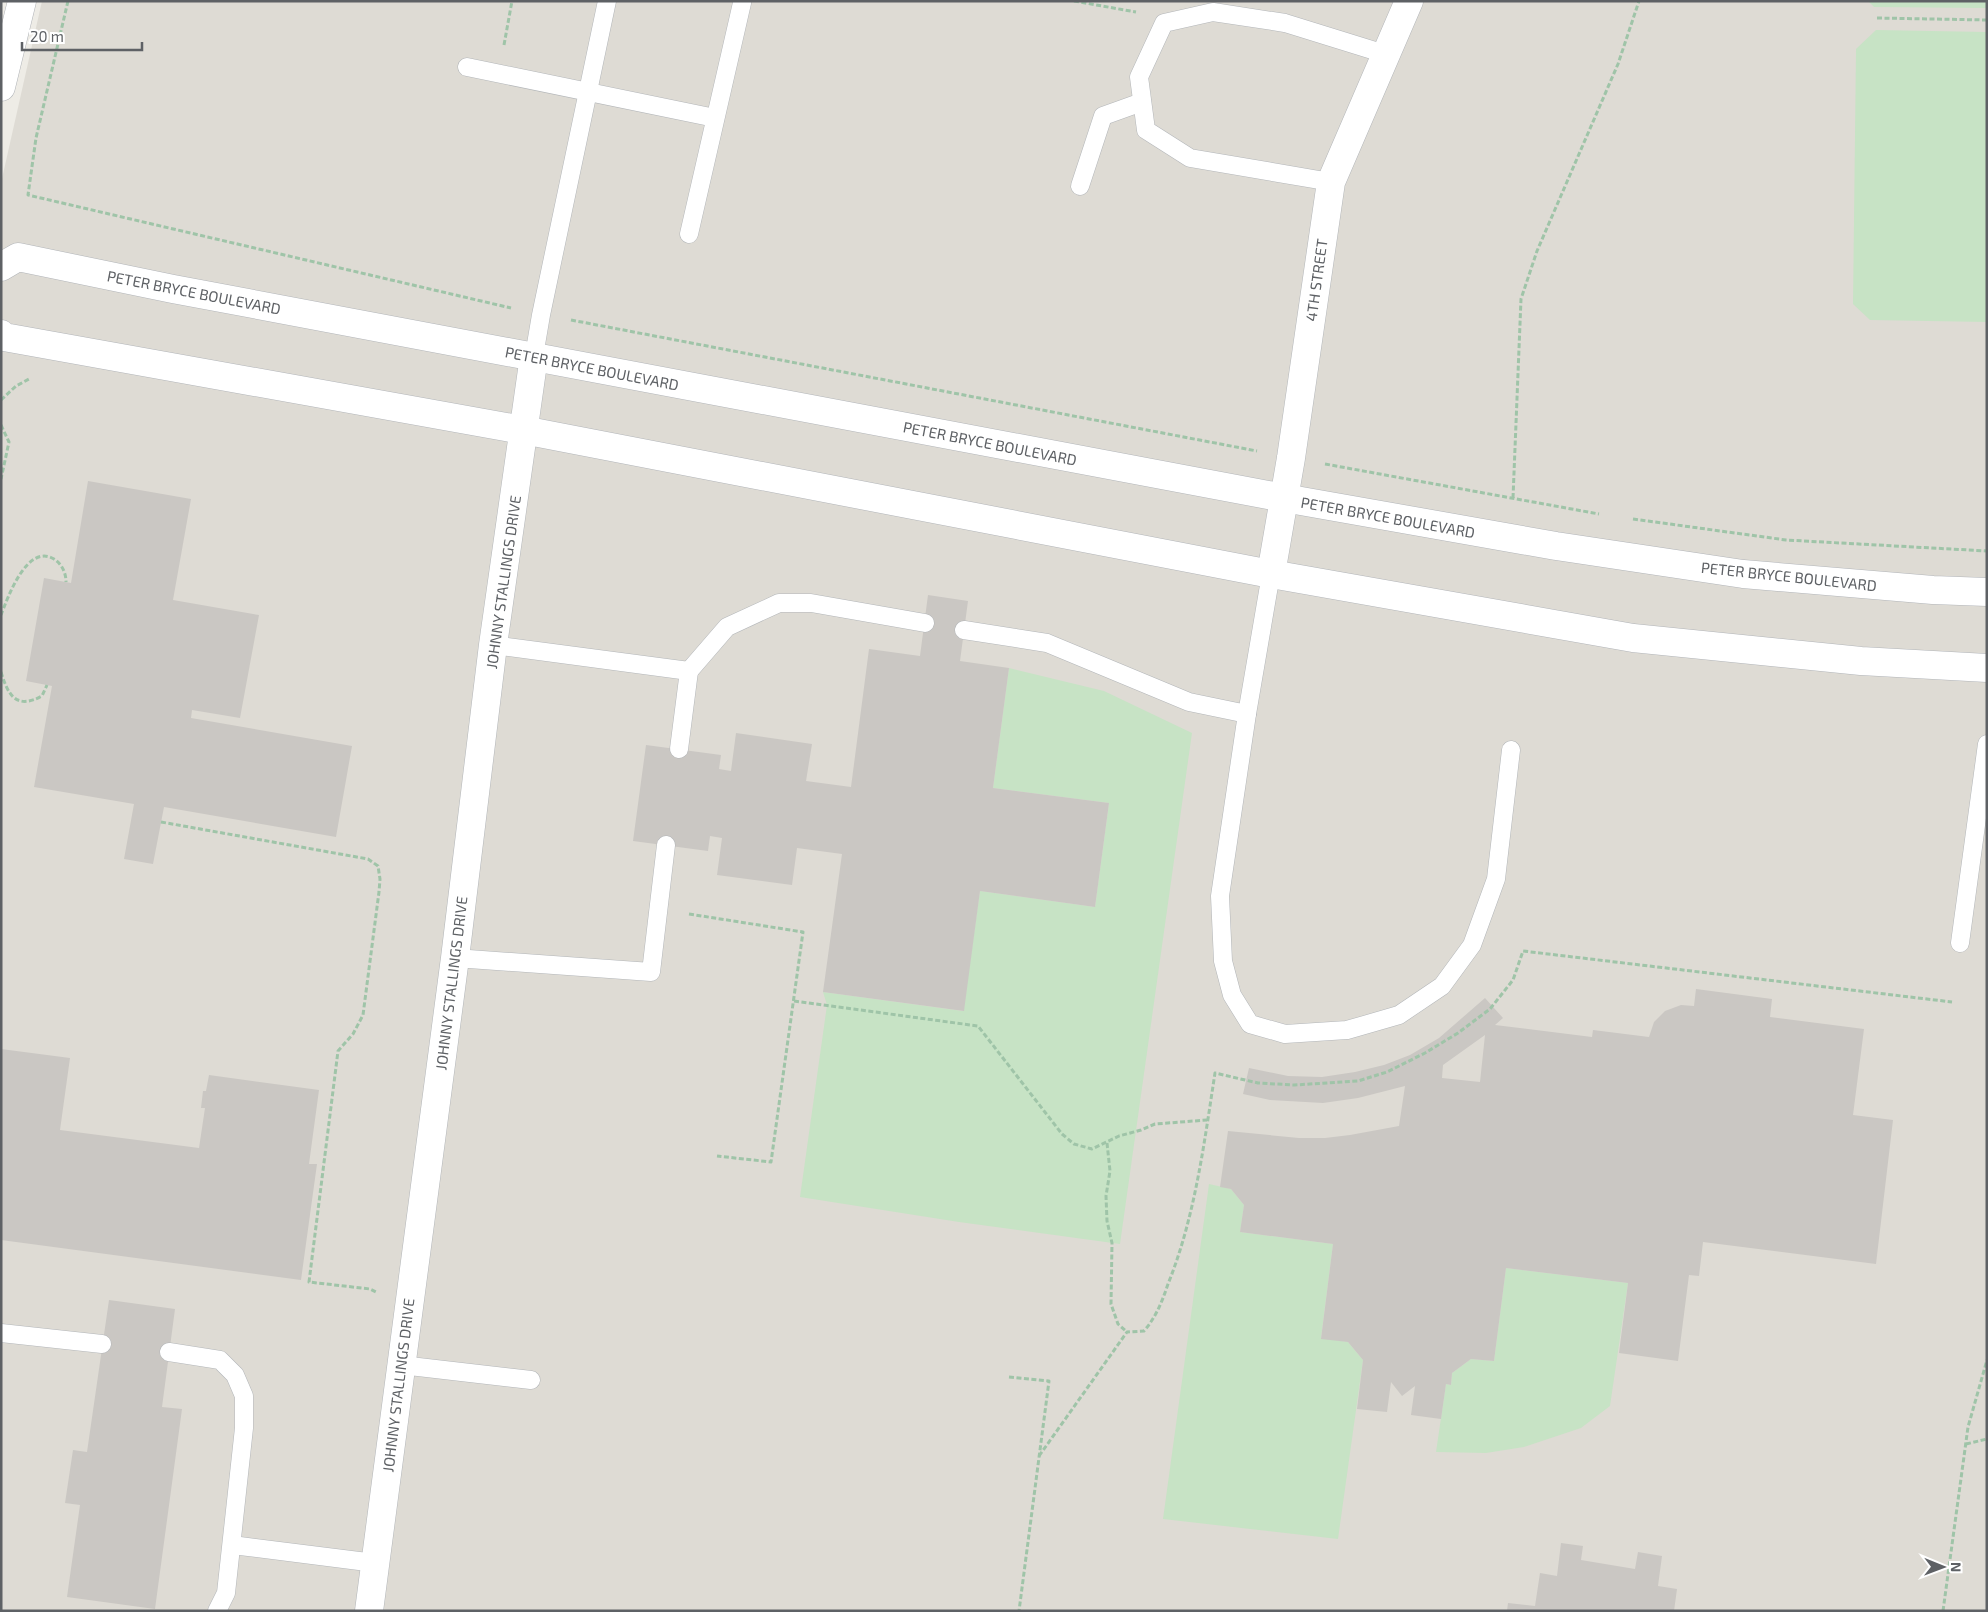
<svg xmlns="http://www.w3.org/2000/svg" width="1988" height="1612" font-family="'Exo 2',sans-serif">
  <rect width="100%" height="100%" fill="#eeece6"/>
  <path fill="#dedbd4" d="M42,1H1987V1611H1V183Z"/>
  <g fill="#c7e3c5">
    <path d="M1868,1H1987V8L1874,7Z"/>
    <path d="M1876,30L1987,32V322L1870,320L1853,304L1856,49Z"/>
    <path d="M1009,668L1104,691L1192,733L1120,1244L959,1222L800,1197L827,1005L823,992L963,1011L980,891L1095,907L1109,803L993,788Z"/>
    <path d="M1209,1184L1231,1189L1244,1205L1240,1232L1333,1244L1321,1338L1348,1342L1363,1360L1338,1539L1163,1519Z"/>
    <path d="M1506,1268L1628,1283L1610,1406L1581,1428L1524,1447L1486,1453L1436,1452L1446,1384L1451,1385L1452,1373L1471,1359L1494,1361Z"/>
  </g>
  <g fill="#cac7c3" fill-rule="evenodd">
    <path d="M88,481L191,499L173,600L259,615L240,718L192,710L191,718L352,746L336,837L164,807L153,864L124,859L134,804L34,787L52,686L26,681L44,578L71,583Z"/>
    <path d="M928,595L968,601L960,661L1009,668L993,788L1109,803L1095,907L980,891L964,1011L823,992L842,854L797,848L792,885L717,875L722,838L710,836L708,851L633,841L646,745L721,755L719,769L731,771L736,733L812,744L806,781L851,787L869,649L920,656Z"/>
    <path d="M1696,989L1772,999L1770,1017L1864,1029L1853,1115L1893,1120L1876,1264L1703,1242L1699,1276L1689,1275L1678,1361L1619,1353L1628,1283L1506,1268L1494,1361L1471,1359L1452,1373L1451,1385L1446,1384L1441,1419L1411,1415L1415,1386L1402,1396L1391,1382L1387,1412L1357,1409L1363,1360L1348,1342L1321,1339L1333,1244L1240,1232L1244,1205L1231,1189L1220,1187L1228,1131L1299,1138H1325L1350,1135L1399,1126L1405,1086L1358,1098L1323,1103L1270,1100L1243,1094L1249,1068L1288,1076L1322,1077L1355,1072L1384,1065L1410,1055L1439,1038L1485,998L1503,1018L1495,1025L1592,1037L1593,1030L1649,1037L1654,1022L1665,1011L1681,1005L1694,1006ZM1485,1035L1480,1082L1442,1078L1443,1065Z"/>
    <path d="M1,1049L70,1058L60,1130L199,1148L205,1108H201L203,1091H206L209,1075L319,1090L309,1164H317L301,1280L1,1240Z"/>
    <path d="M109,1300L175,1309L162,1407L182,1409L155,1609L67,1597L80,1505L65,1503L73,1450L87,1452Z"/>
    <path d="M1561,1543L1583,1546L1581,1560L1635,1569L1638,1552L1662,1556L1658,1586L1677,1589L1674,1611H1507L1508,1603L1535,1606L1540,1573L1557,1576Z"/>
  </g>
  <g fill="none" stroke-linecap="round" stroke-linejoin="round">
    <defs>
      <g id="lane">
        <path d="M467,67L715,118"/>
        <path d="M1331,182L1190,158L1146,130L1139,77L1164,23L1213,12L1285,23L1385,54"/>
        <path d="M1080,186L1103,116L1142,102"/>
        <path d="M689,234L742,3"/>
        <path d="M534,356L541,315L607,1"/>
        <path d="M1271,574L1247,714L1220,896L1223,961L1232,995L1250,1024L1285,1034L1347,1030L1399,1015L1442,986L1472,945L1496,879L1511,750"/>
        <path d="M964,630L1047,643L1189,702L1247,714"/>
        <path d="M493,645L689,671L727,627L779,603H811L925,623"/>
        <path d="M679,749L689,671"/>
        <path d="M1960,943L1987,744"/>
        <path d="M455,958L651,972L666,845"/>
        <path d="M1,1333L102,1344"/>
        <path d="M169,1352L220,1360L235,1375L244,1396V1428L226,1593L217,1611"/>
        <path d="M401,1365L531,1380"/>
        <path d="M232,1545L375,1563"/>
      </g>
      <g id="street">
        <path d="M1271,574L1291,458L1331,182L1409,1"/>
        <path d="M369,1611L455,958L493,645L534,356"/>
      </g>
      <g id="secondary">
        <path d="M1,87L22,1"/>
        <path d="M1,267L18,257L173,289L1284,498L1556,546L1743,574L1933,590L1987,592"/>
        <path d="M1,334L4,337L523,430L1271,574L1633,638L1861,661L1987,668"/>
      </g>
    </defs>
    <use href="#lane" stroke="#b3b6b9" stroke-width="19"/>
    <use href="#street" stroke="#b3b6b9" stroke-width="29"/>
    <use href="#secondary" stroke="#b2b5b9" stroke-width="29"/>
    <g stroke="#9fc4a8" stroke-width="3" stroke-dasharray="5 2.5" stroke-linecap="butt">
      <path d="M68,1L36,138L28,195L511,308"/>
      <path d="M1074,1L1136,12"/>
      <path d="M1877,18L1987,20"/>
      <path d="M504,45L512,1"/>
      <path d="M571,320L1257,451"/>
      <path d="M1,400L16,386L31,378"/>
      <path d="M1,425L9,442L1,479"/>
      <path d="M1325,464L1599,514"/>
      <path d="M1513,498L1521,299L1537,251L1618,64L1639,1"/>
      <path d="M1633,519L1786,540L1987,551"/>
      <path d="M1,615C8,597 27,543 54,559C62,564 66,573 66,582"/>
      <path d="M1,672C8,695 16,710 42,696L47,685"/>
      <path d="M161,822L368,859L378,866L380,879L379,892L363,1015L353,1034L338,1051L309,1282L370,1289L376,1292"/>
      <path d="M689,914L803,932L771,1162L717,1156"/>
      <path d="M794,1001L978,1026L1062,1134L1074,1144L1092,1149L1119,1136L1141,1130L1155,1124L1207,1120"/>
      <path d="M1107,1143L1110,1171L1106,1196L1107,1221L1112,1243L1111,1304L1118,1324L1127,1332"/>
      <path d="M1009,1377L1049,1381L1019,1611"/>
      <path d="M1966,1444L1987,1439"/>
      <path d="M1039,1456L1127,1332L1144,1331C1156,1317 1162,1302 1168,1284C1195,1217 1204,1144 1215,1073L1258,1083L1294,1085L1358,1081L1387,1072L1425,1053L1458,1033L1490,1009L1513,980L1523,951L1952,1002"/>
      <path d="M1943,1611L1968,1427L1987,1360"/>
    </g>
    <use href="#lane" stroke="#fff" stroke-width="18"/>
    <use href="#street" stroke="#fff" stroke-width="28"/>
    <use href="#secondary" stroke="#fff" stroke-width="28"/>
  </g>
  <g text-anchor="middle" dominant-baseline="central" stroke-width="4" stroke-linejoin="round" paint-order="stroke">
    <g font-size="15" fill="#5e6165" stroke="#fff">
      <text transform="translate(1316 280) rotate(-82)">4TH STREET</text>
      <text transform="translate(194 292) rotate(11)">PETER BRYCE BOULEVARD</text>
      <text transform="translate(592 368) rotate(11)">PETER BRYCE BOULEVARD</text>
      <text transform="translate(990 443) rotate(11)">PETER BRYCE BOULEVARD</text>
      <text transform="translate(1388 517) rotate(10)">PETER BRYCE BOULEVARD</text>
      <text transform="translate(1789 576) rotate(6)">PETER BRYCE BOULEVARD</text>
      <text transform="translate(503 582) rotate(-82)">JOHNNY STALLINGS DRIVE</text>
      <text transform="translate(451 983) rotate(-83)">JOHNNY STALLINGS DRIVE</text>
      <text transform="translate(398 1385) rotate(-83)">JOHNNY STALLINGS DRIVE</text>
    </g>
  </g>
  <rect width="1988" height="1612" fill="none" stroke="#5e6165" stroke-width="5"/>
  <g transform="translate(1943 1567) rotate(91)" stroke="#ffffff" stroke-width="4" paint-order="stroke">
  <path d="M0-4L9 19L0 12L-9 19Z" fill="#5e6165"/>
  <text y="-8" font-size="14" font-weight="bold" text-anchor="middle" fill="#5e6165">N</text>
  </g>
  <path d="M22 42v8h120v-8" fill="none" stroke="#5e6165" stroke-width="2.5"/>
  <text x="30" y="42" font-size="15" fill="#5e6165" stroke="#ffffff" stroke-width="4" paint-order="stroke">20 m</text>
</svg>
